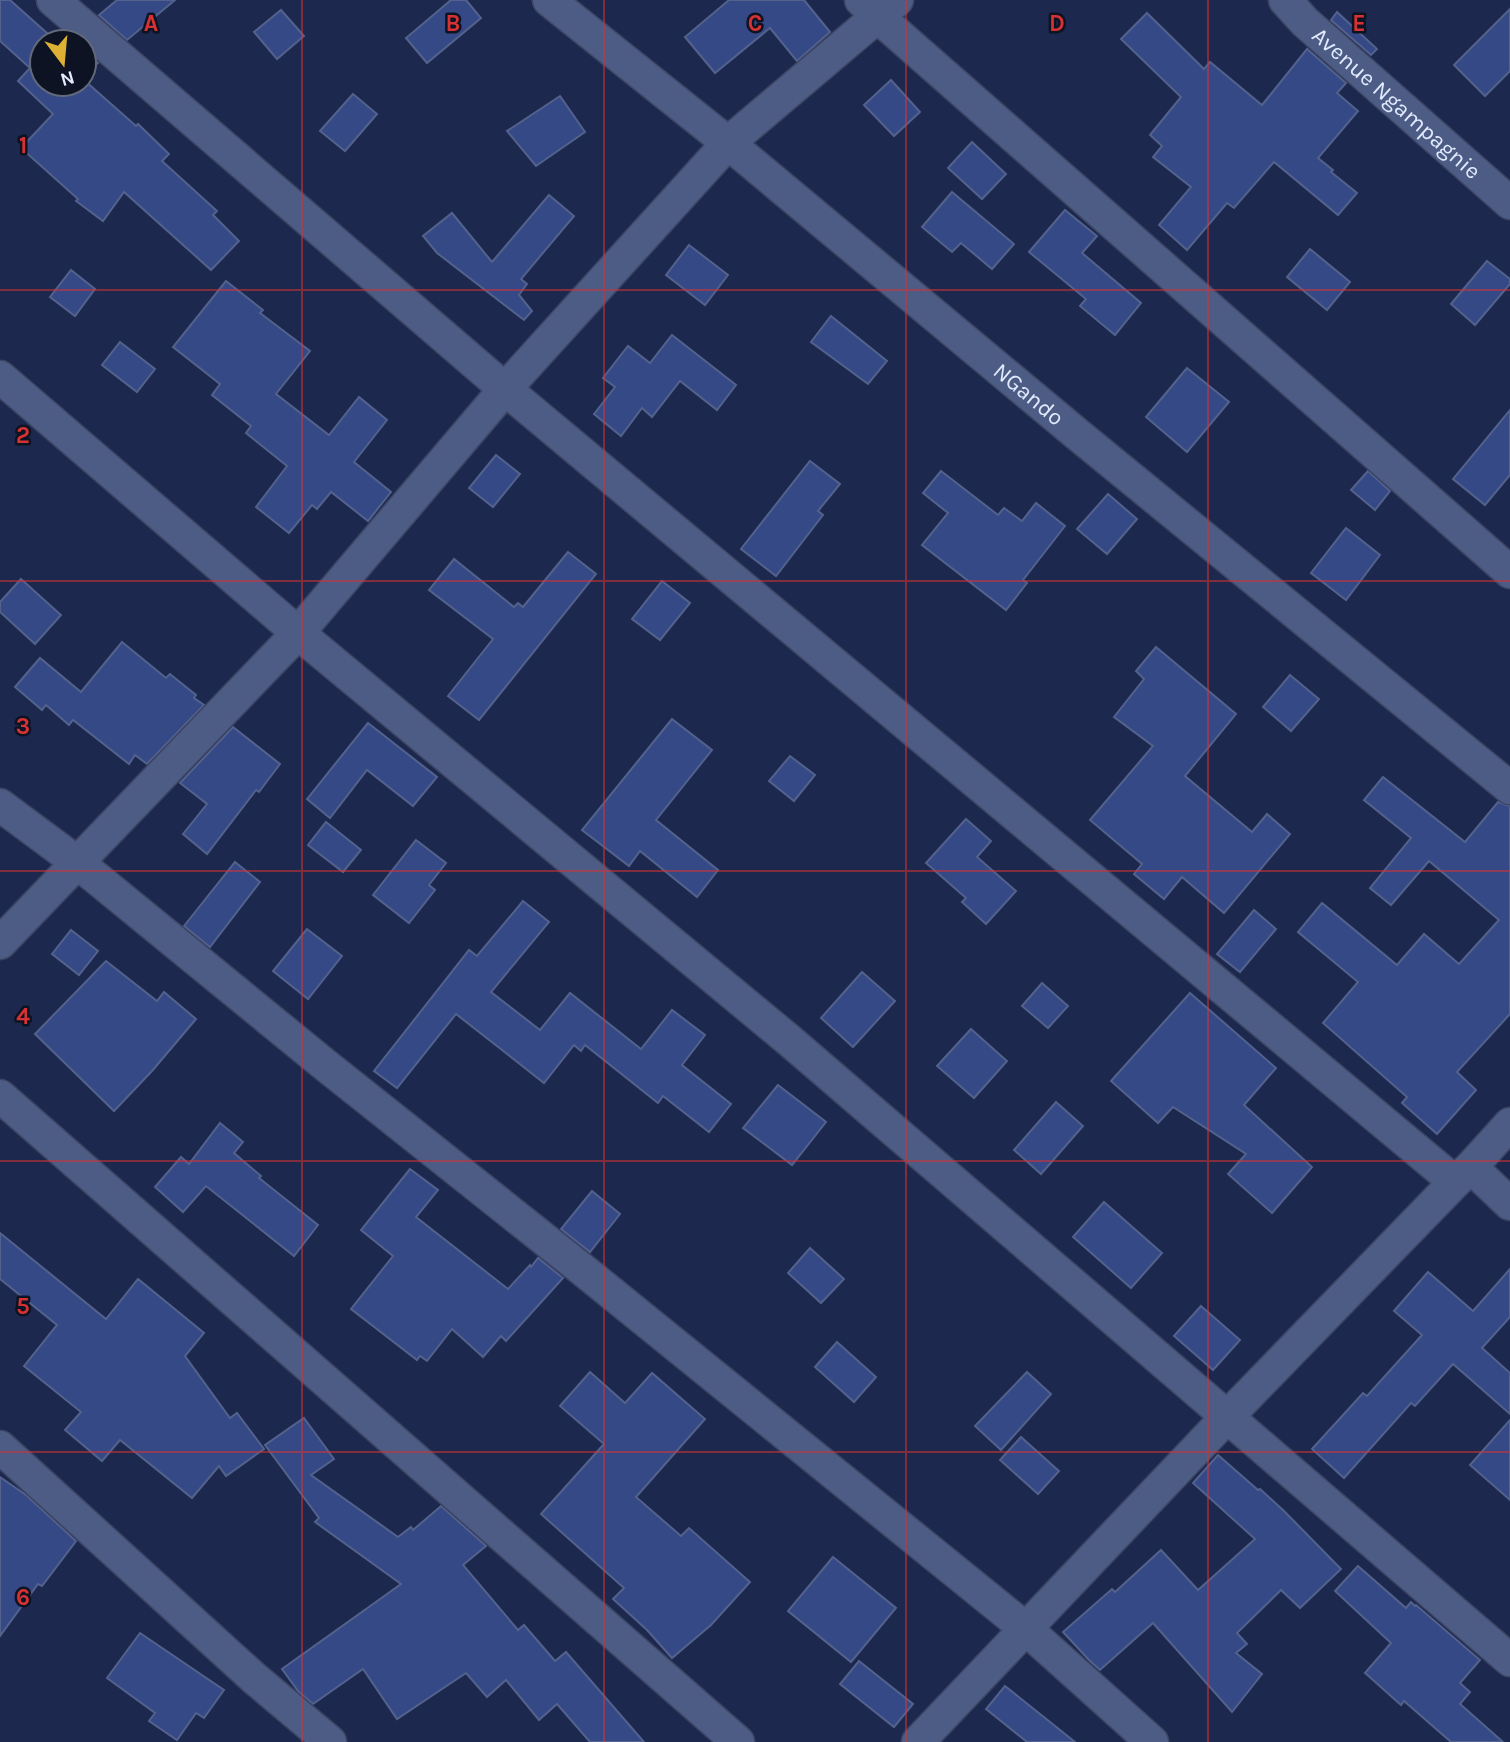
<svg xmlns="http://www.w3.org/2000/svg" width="1510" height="1742" font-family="Karla,sans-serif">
  <rect width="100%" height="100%" fill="#1c284d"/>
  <g fill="#354986" stroke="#53628c" stroke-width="2">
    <path d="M0,0H10L57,42H42V84H84V80L136,126L138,124L169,154L162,161L217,211L213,215L239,241L211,270L124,192L103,221L76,201L78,199L21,148L53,114L18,81L30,68L0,41Z"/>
    <path d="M117,0H175L127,40L99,15Z"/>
    <path d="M451,0H466L481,18L427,63L406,38Z"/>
    <path d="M729,0H804L830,32L797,61L770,28L715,73L685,37Z"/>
    <path d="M1510,9V71L1485,96L1454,65Z"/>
    <path d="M281,10L304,36L277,59L254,32Z"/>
    <path d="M1337,12L1377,49L1371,55L1331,20Z"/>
    <path d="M1147,13L1204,69L1210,62L1262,105L1307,49L1346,83L1337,93L1358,111L1318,158L1333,170L1331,172L1357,193L1338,215L1274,162L1234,208L1227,203L1187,250L1159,225L1191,187L1153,157L1162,146L1150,135L1181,97L1121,39Z"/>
    <path d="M84,51L98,63L84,75Z"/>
    <path d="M891,80L920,112L894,136L864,105Z"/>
    <path d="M353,94L377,114L345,151L320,131Z"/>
    <path d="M560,96L585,132L536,166L507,131Z"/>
    <path d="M972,142L1006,174L982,199L948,168Z"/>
    <path d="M952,192L1014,244L992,269L961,243L952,252L922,227Z"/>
    <path d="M549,195L574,216L521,279L527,284L519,295L532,311L524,320L437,253L423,236L452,213L492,262Z"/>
    <path d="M1065,210L1097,236L1082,253L1141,303L1115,335L1080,306L1086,299L1029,252Z"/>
    <path d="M689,245L728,275L705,305L666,275Z"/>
    <path d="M1310,249L1350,282L1327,310L1287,277Z"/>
    <path d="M1487,261L1510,279V284L1475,325L1451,304Z"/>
    <path d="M71,270L95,289L75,316L50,297Z"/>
    <path d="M226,281L263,310L260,313L310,351L276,394L329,435L359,397L387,420L354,462L391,492L368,521L331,492L317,509L312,505L289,533L256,507L287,466L246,433L251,426L212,395L220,384L173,347Z"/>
    <path d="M831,316L887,361L868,384L811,342Z"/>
    <path d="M672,335L736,385L717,410L680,381L652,417L642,408L621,436L594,414L615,387L603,378L628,346L650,363Z"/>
    <path d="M120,342L155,369L137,392L102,365Z"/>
    <path d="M1187,368L1229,402L1187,452L1146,417Z"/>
    <path d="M1510,410V475L1485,505L1453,479Z"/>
    <path d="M496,455L520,474L493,507L469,488Z"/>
    <path d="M810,461L840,484L818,511L823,515L776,576L741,549Z"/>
    <path d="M941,471L998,515L1004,508L1022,521L1036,503L1065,526L1023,580L1027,583L1006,610L922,545L948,513L923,493Z"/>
    <path d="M1368,471L1390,491L1375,510L1351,490Z"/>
    <path d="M1108,494L1137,519L1107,554L1077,529Z"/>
    <path d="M1346,528L1380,555L1346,600L1311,573Z"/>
    <path d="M568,552L596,574L479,720L448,696L493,639L429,590L454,559L514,607L518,603L523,607Z"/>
    <path d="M21,579L61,615L35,644L0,612V602Z"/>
    <path d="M662,581L690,603L660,640L632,619Z"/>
    <path d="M122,642L166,678L170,674L196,695L194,698L204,705L147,764L135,755L129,764L73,720L69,725L46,705L42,710L15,687L40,658L81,692Z"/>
    <path d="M1156,647L1236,714L1185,776L1252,832L1267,814L1290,834L1224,913L1182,877L1164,899L1134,874L1142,864L1090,820L1153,746L1114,717L1144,679L1136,671Z"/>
    <path d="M1290,675L1319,699L1291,731L1263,707Z"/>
    <path d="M672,719L712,750L656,820L718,870L697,897L640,851L629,866L582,830Z"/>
    <path d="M368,723L437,777L413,806L367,770L330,818L307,799Z"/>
    <path d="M233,727L280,764L259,792L256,790L207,854L183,834L207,804L180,783Z"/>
    <path d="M790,756L815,775L794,801L769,781Z"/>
    <path d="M1383,777L1465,842L1498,802L1510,806V1014L1457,1072L1476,1090L1437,1134L1402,1103L1407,1097L1323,1023L1358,982L1298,932L1322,903L1397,965L1424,934L1459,964L1499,920L1429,861L1391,905L1370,888L1411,838L1364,800Z"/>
    <path d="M966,819L991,841L977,857L1016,891L986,924L962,902L966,898L926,863Z"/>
    <path d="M326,822L361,850L343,872L308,845Z"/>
    <path d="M416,840L446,863L429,885L435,890L409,923L373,895Z"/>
    <path d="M235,862L260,882L210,947L184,926Z"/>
    <path d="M523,901L549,922L491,992L540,1030L570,993L641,1049L672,1010L705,1035L682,1065L731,1104L709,1132L663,1096L658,1103L585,1045L581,1051L574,1045L544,1083L456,1014L397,1088L374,1071L469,950L477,956Z"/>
    <path d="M1254,910L1276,929L1240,972L1217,954Z"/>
    <path d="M307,929L342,956L308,999L273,971Z"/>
    <path d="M71,930L98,951L79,975L52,954Z"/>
    <path d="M106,961L157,1001L164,992L196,1019L152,1071L114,1111L35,1034Z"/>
    <path d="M862,972L895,1001L853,1047L821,1018Z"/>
    <path d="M1042,983L1068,1006L1048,1028L1022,1006Z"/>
    <path d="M1190,993L1276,1068L1244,1105L1312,1167L1272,1213L1228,1174L1246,1154L1173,1107L1158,1123L1111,1081Z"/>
    <path d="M971,1029L1007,1061L974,1098L937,1066Z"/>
    <path d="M778,1085L826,1122L792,1165L743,1128Z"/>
    <path d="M1056,1102L1083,1126L1041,1174L1014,1150Z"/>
    <path d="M220,1123L243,1142L234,1153L261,1176L259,1178L318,1225L294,1256L206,1186L183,1212L155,1187L181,1157L189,1164Z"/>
    <path d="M410,1169L438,1190L416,1217L508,1289L530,1265L531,1267L538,1258L563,1278L506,1341L501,1336L483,1357L452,1329L427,1361L420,1356L417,1360L351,1309L393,1256L361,1230Z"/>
    <path d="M592,1191L620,1214L590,1252L561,1229Z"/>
    <path d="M1104,1202L1162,1253L1131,1288L1073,1237Z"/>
    <path d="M0,1233L106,1319L138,1279L204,1333L185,1356L230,1418L237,1413L264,1449L226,1476L219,1466L192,1498L120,1440L102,1461L65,1430L81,1412L24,1366L57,1325L0,1279Z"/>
    <path d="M810,1248L844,1279L821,1303L788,1273Z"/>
    <path d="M1510,1269V1317L1482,1348L1510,1373V1414L1453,1364L1415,1406L1411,1403L1344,1478L1312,1449L1363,1393L1367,1396L1422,1335L1394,1311L1428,1272L1473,1311Z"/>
    <path d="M1201,1306L1240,1340L1213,1370L1174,1336Z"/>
    <path d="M837,1342L876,1377L854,1402L815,1367Z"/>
    <path d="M590,1372L625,1403L652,1373L705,1419L636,1497L681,1536L689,1528L750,1582L711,1625L672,1658L647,1630L613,1599L624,1588L541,1514L604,1444L560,1406Z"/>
    <path d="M1027,1372L1051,1394L1001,1450L975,1426Z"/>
    <path d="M304,1418L334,1459L311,1475L398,1537L411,1527L413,1530L441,1506L486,1546L463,1565L518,1630L524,1625L555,1661L566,1652L644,1742H590L557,1704L539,1720L506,1680L487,1697L466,1673L397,1719L363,1669L313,1704L298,1691L282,1669L401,1584L315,1522L319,1518L265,1445Z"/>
    <path d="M1510,1420V1500L1470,1465Z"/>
    <path d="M1021,1437L1059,1471L1038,1494L1000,1460Z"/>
    <path d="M1218,1455L1258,1490L1260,1489L1284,1511L1341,1569L1300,1608L1281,1590L1237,1633L1247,1644L1236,1653L1262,1674L1232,1712L1153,1623L1100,1670L1089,1660L1063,1632L1112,1589L1115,1592L1161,1550L1198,1590L1255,1539L1193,1483Z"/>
    <path d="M0,1477L26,1495L76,1541L42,1586L38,1584L0,1636Z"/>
    <path d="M833,1557L896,1608L851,1662L788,1611Z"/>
    <path d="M1358,1566L1406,1608L1411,1602L1415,1606L1416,1605L1480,1660L1460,1683L1470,1692L1460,1704L1503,1742H1451L1404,1701L1401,1705L1365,1673L1391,1643L1335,1591Z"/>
    <path d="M140,1633L224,1690L204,1718L196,1713L177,1740L149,1721L155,1713L107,1678Z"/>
    <path d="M859,1661L913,1704L894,1727L840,1684Z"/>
    <path d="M1005,1686L1075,1742H1027L986,1709Z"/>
  </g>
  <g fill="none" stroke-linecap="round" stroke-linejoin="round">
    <defs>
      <g id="minor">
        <path d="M53,0L505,389L1455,1182"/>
        <path id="s1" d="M549,0L728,143L1077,434L1510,788"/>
        <path d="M861,0L877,16L1510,572"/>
        <path id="s2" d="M1285,0L1305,22L1510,203"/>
        <path d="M0,377L298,633L790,1041L1510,1660"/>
        <path d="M0,805L78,863L324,1064L583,1270L1025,1628L1152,1742"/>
        <path d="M0,943L298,633L505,389L728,143L897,0"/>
        <path d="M0,1096L738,1742"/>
        <path d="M1471,1167L1510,1204"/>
        <path d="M0,1447L254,1678L330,1742"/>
        <path d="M918,1742L1227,1417L1455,1182L1471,1167L1510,1124"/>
      </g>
    </defs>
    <use href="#minor" stroke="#3c4463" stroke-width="35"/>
    <use href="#minor" stroke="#4d5c85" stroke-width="32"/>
  </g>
  <path fill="none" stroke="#d73233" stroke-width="2" stroke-opacity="0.55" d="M302,0V1742M604,0V1742M906,0V1742M1208,0V1742M0,290H1510M0,581H1510M0,871H1510M0,1161H1510M0,1452H1510"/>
  <g text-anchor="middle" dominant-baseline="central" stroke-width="5" stroke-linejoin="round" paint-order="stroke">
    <g font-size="23" fill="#e2eafe" stroke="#0d1323">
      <text stroke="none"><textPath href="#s2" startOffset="152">Avenue Ngampagnie</textPath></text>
      <text stroke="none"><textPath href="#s1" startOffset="621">NGando</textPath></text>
    </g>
  </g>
  <g font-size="23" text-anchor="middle" font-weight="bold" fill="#d73233" stroke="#0d1323" stroke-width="5" stroke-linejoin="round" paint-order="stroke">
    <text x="151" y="31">A</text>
    <text x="453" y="31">B</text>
    <text x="755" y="31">C</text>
    <text x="1057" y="31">D</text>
    <text x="1359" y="31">E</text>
    <text x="23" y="153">1</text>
    <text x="23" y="443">2</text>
    <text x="23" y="734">3</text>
    <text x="23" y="1024">4</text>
    <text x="23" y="1314">5</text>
    <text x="23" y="1605">6</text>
  </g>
  <g transform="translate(63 63) rotate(164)"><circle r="33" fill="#0d1323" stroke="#62697b" stroke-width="2"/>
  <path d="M0-5L12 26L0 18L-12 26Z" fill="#ddb133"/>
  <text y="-10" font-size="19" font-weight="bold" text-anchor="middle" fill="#e2eafe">N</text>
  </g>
</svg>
